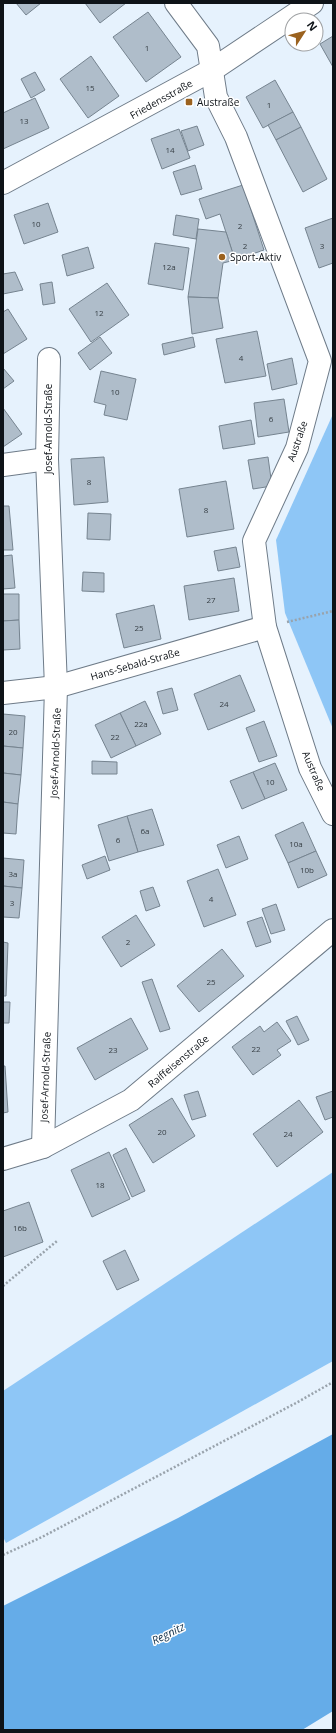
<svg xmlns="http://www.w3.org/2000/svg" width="336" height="1733" font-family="'Open Sans',sans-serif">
  <rect width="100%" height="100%" fill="#e6f2fd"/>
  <g fill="#8ec6f6">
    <path d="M333,414V729L285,613L276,540Z"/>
    <path d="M333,1172V1361L6,1543L3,1537V1391Z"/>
  </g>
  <path fill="#65ace8" d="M333,1434V1711L302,1730H3V1606L178,1518Z"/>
  <g fill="#afbdca" stroke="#768490">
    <path d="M16,3H41L26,15Z"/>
    <path d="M85,3H126L100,23Z"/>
    <path d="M148,12L181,57L146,82L113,37Z"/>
    <path d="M333,36V67L320,44Z"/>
    <path d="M91,56L119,96L88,118L60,79Z"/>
    <path d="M35,72L45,90L31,98L21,79Z"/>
    <path d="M275,80L293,112L263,128L246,97Z"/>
    <path d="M35,98L49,128L3,149V113Z"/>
    <path d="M293,112L301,127L276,140L268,125Z"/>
    <path d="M197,126L204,145L188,151L181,131Z"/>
    <path d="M301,127L327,179L303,192L276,140Z"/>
    <path d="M179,129L190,158L162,169L151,139Z"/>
    <path d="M195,165L202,189L181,195L173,172Z"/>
    <path d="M243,185L264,250L235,260L220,214L206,219L199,199Z"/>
    <path d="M48,203L58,232L24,244L14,215Z"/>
    <path d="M176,215L199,219L196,239L173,235Z"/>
    <path d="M333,218V263L319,268L305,228Z"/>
    <path d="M198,229L226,232L235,260L223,263L218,298L188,297Z"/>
    <path d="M155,243L189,248L183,290L148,284Z"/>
    <path d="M88,247L94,268L67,276L62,255Z"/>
    <path d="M15,272L23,290L3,294V274Z"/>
    <path d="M52,282L55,303L43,305L40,284Z"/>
    <path d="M107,283L129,315L91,342L69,309Z"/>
    <path d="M188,297L218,298L223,328L192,334Z"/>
    <path d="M8,309L27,339L3,354V312Z"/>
    <path d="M257,331L266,376L225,383L216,339Z"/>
    <path d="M100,337L112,353L90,370L78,353Z"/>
    <path d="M193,337L195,347L164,355L162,344Z"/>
    <path d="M292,358L297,384L272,390L267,364Z"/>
    <path d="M3,368L14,381L3,389Z"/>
    <path d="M101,371L136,379L127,420L104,415L106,405L94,402Z"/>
    <path d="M284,399L289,432L258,437L254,403Z"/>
    <path d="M3,408L22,434L3,447Z"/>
    <path d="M251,420L255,444L223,449L219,426Z"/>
    <path d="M104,457L108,502L74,505L71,459Z"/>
    <path d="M268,457L272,486L253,489L248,460Z"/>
    <path d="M226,481L234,529L187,537L179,489Z"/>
    <path d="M3,506H9L13,550H3Z"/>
    <path d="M88,513L111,514L110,540L87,539Z"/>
    <path d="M236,547L240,567L218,571L214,551Z"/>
    <path d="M12,555L15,588L3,589V556Z"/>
    <path d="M83,572L104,573V592L82,591Z"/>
    <path d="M234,578L239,611L189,620L184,586Z"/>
    <path d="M3,594H19V620L3,621Z"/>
    <path d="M154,605L161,639L124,648L116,614Z"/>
    <path d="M19,620L20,649L3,650V621Z"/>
    <path d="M240,675L255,711L208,730L194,694Z"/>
    <path d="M172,688L178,710L163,714L157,692Z"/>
    <path d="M145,701L161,734L136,746L120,713Z"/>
    <path d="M120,713L136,746L111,758L95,725Z"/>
    <path d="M3,714L25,716L23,748L3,746Z"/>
    <path d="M264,721L277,756L259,762L246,728Z"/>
    <path d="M3,746L23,748L21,775L3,773Z"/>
    <path d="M92,761L117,762V774H92Z"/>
    <path d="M275,763L287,790L265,799L253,772Z"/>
    <path d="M253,772L265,799L242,809L230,781Z"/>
    <path d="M3,773L21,775L18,804L3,802Z"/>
    <path d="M3,802L18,804L16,834L3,833Z"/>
    <path d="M152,809L164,845L138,852L127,816Z"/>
    <path d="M127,816L138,852L109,861L98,825Z"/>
    <path d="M303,822L316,851L288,863L275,835Z"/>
    <path d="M239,836L248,859L226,868L217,845Z"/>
    <path d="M316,851L327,875L298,888L288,863Z"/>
    <path d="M105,856L110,870L87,879L82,865Z"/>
    <path d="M3,858L24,860L22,888L3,886Z"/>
    <path d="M218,869L236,915L204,927L187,881Z"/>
    <path d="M3,886L22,888L19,918L3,917Z"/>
    <path d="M153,887L160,906L146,911L140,891Z"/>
    <path d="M276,904L285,930L271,934L262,909Z"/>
    <path d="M136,915L155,945L121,967L102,937Z"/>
    <path d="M262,917L271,942L256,947L247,922Z"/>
    <path d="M3,942L8,943L6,996H3Z"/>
    <path d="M222,949L244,976L199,1012L177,986Z"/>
    <path d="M152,979L170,1029L160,1032L142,982Z"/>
    <path d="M3,1002H10L9,1023H3Z"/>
    <path d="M297,1016L309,1040L298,1045L286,1021Z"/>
    <path d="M131,1018L148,1049L95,1080L77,1048Z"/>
    <path d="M277,1022L291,1041L277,1050L281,1055L253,1075L232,1047L260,1026L264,1032Z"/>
    <path d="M3,1066H5L8,1112L3,1113Z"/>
    <path d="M198,1091L206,1116L192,1120L184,1095Z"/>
    <path d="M333,1091V1117L325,1120L316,1097Z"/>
    <path d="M172,1098L195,1136L153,1163L129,1125Z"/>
    <path d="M299,1100L323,1132L277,1167L253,1134Z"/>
    <path d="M126,1148L145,1191L132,1197L113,1155Z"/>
    <path d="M109,1152L130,1199L92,1217L71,1170Z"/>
    <path d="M29,1202L43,1242L3,1257V1211Z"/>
    <path d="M125,1250L139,1280L117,1290L103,1261Z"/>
  </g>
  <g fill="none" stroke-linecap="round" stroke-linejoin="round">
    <defs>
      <g id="minor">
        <path d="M176,3L208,46L216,97L236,137L320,361L297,448L254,541L265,627L310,768L333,814"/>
        <path d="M3,183L212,70L312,3"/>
        <path d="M3,465L47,459"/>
        <path d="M3,693L56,687L265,627"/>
        <path d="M43,1147L56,687L47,459L49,359"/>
        <path d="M3,1159L43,1147L131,1100L333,930"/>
      </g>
    </defs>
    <use href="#minor" stroke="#6e7b88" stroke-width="24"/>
    <g stroke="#99a3ac" stroke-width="2.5" stroke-dasharray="2 2" stroke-linecap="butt">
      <path d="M287,622L333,611"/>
      <path d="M3,1286L57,1241"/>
      <path d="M3,1555L42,1537L296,1403L333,1382"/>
    </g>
    <use href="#minor" stroke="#fff" stroke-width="22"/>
  </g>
  <g fill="#9b621f" stroke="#fff" stroke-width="1.5">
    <rect x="185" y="98" width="8" height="8" rx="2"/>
    <circle cx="222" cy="257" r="4"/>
  </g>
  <g text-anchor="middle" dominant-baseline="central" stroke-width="3" stroke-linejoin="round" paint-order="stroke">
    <g font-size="8" fill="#363e44">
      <text x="147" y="47">1</text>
      <text x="90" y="87">15</text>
      <text x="269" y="104">1</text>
      <text x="24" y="120">13</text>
      <text x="170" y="149">14</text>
      <text x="36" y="223">10</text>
      <text x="240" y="225">2</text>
      <text x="245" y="245">2</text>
      <text x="322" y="245">3</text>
      <text x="169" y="266">12a</text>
      <text x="99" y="312">12</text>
      <text x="241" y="357">4</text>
      <text x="115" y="391">10</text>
      <text x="271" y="418">6</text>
      <text x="89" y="481">8</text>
      <text x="206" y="509">8</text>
      <text x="211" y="599">27</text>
      <text x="139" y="627">25</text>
      <text x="224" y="703">24</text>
      <text x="141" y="723">22a</text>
      <text x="13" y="731">20</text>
      <text x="115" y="736">22</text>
      <text x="270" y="781">10</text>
      <text x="145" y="830">6a</text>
      <text x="118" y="839">6</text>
      <text x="296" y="843">10a</text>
      <text x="307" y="869">10b</text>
      <text x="13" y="873">3a</text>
      <text x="211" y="898">4</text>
      <text x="12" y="902">3</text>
      <text x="128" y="941">2</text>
      <text x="211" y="981">25</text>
      <text x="256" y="1048">22</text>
      <text x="113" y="1049">23</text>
      <text x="162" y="1131">20</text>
      <text x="288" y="1133">24</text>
      <text x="100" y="1184">18</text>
      <text x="20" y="1227">16b</text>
    </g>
    <g font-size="10" fill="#0e1318" stroke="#fff">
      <text transform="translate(161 99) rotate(-29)">Friedensstraße</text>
      <text transform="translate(48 429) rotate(-90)">Josef-Arnold-Straße</text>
      <text transform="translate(297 441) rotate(-71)">Austraße</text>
      <text transform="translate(135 664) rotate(-16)">Hans-Sebald-Straße</text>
      <text transform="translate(55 753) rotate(-88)">Josef-Arnold-Straße</text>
      <text transform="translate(314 771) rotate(67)">Austraße</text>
      <text transform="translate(178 1061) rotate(-40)">Raiffeisenstraße</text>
      <text transform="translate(45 1077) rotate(-88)">Josef-Arnold-Straße</text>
    </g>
    <g font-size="10" fill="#0e1318" stroke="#fff" text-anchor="start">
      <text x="197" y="102">Austraße</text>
      <text x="230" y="257">Sport-Aktiv</text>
    </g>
    <g font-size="11" font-style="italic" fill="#112f48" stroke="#fff">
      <text transform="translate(168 1633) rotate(-26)">Regnitz</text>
    </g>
  </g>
  <rect width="336" height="1733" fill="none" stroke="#0e1318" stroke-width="8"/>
  <g transform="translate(304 32) rotate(54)"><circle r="19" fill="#ffffff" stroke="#9fa1a3"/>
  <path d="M0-3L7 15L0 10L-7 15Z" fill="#9b621f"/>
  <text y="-6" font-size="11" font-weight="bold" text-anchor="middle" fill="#0e1318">N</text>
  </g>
</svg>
